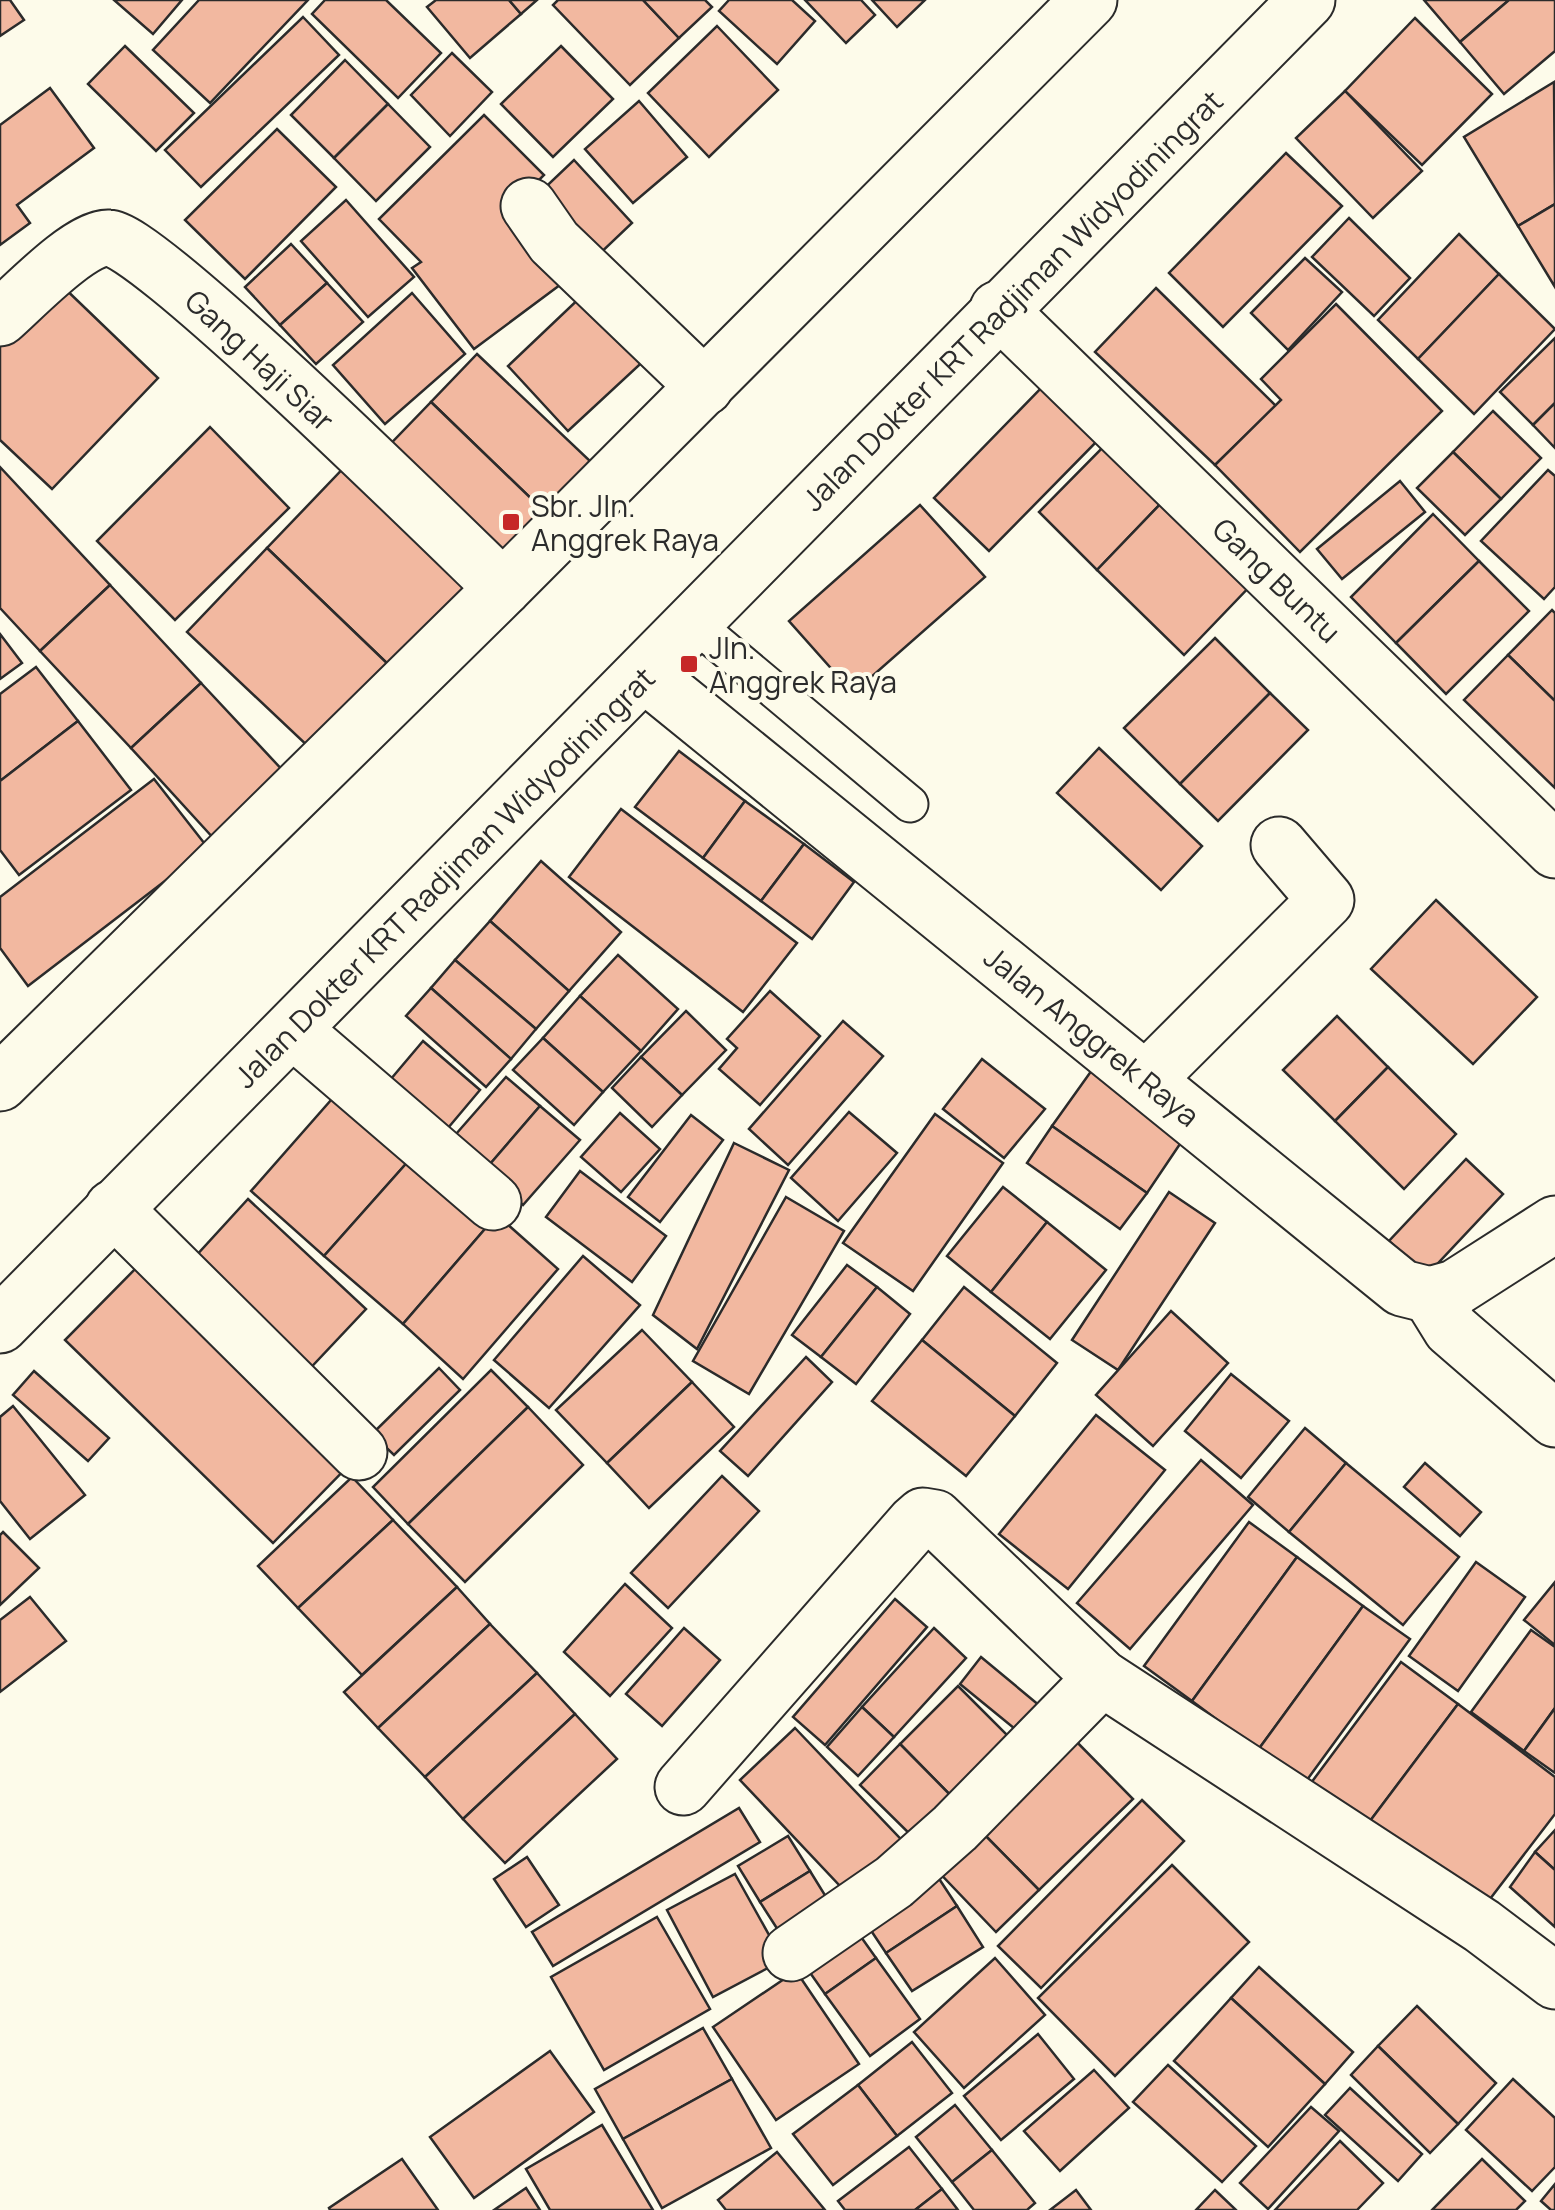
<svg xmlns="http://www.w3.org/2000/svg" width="1555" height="2210" font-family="Manrope,sans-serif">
  <rect width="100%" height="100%" fill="#fdfbea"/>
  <g fill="#f2b8a0" stroke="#2b2b2b" stroke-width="2.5">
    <path d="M0,0H10L24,20L0,36Z"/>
    <path d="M114,0H182L153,34Z"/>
    <path d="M199,0H308L210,103L153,50Z"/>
    <path d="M325,0H386L441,53L398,98L312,14Z"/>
    <path d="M436,0H509L521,14L470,58L427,7Z"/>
    <path d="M509,0H537L521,14Z"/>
    <path d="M558,0H643L679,38L630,85L553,5Z"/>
    <path d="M643,0H705L712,7L679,38Z"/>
    <path d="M729,0H792L815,21L777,64L719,11Z"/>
    <path d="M805,0H861L875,15L846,43Z"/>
    <path d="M872,0H925L897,27Z"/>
    <path d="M1424,0H1509L1460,42Z"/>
    <path d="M1509,0H1555V51L1504,94L1460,42Z"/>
    <path d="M303,17L339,55L201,187L165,150Z"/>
    <path d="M1415,18L1492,94L1422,165L1345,91Z"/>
    <path d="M717,26L778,90L709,157L648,93Z"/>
    <path d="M125,46L194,113L156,151L88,84Z"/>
    <path d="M561,46L613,99L553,157L501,104Z"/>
    <path d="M452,53L492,92L450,136L411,95Z"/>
    <path d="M345,60L388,104L334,158L291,115Z"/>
    <path d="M1554,82L1555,204L1518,226L1464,137Z"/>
    <path d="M50,88L94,148L17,205L30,223L0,245V125Z"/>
    <path d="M1345,91L1422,171L1373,218L1296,138Z"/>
    <path d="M639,101L687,157L633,203L585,149Z"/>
    <path d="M388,104L430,147L376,201L334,158Z"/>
    <path d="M484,115L544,175L516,203L572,276L474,349L412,268L421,262L379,219Z"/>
    <path d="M277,129L336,187L245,279L185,220Z"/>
    <path d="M1286,153L1342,206L1223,327L1169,273Z"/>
    <path d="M574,160L632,223L592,261L534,198Z"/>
    <path d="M346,200L414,277L368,317L301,241Z"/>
    <path d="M1555,204V287L1518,226Z"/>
    <path d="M1349,218L1410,278L1374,316L1312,257Z"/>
    <path d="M1459,234L1499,274L1418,359L1378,320Z"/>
    <path d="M291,244L327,283L280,325L245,287Z"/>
    <path d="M1305,258L1342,292L1288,350L1251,313Z"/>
    <path d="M1499,274L1555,329L1474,414L1418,359Z"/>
    <path d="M56,280L158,378L52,489L0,440V338Z"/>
    <path d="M327,283L363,322L316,364L280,325Z"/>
    <path d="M1156,288L1276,406L1215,465L1095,352Z"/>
    <path d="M588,290L650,355L568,431L508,366Z"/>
    <path d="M412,293L465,354L385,424L333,365Z"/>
    <path d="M1336,304L1442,411L1300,552L1215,465L1281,400L1261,379Z"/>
    <path d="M1555,338V403L1533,425L1500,392Z"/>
    <path d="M477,354L590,461L543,510L431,402Z"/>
    <path d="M1049,380L1105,433L989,551L934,498Z"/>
    <path d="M431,402L543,510L489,568L375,460Z"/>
    <path d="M1555,403V448L1533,425Z"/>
    <path d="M1493,411L1541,458L1501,499L1453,452Z"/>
    <path d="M210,427L289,508L175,620L97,541Z"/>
    <path d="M1109,441L1167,497L1097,570L1039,512Z"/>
    <path d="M1453,452L1501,499L1465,535L1417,488Z"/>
    <path d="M355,456L479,576L392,668L267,548Z"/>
    <path d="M0,467L110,585L40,651L0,608Z"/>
    <path d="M1548,470L1555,476V587L1544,599L1481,541Z"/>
    <path d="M1400,481L1425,512L1342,579L1317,549Z"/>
    <path d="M1167,497L1254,582L1184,655L1097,570Z"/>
    <path d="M920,505L985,577L853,693L789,621Z"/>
    <path d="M1433,514L1479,561L1396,643L1351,597Z"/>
    <path d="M267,548L392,668L313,751L187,632Z"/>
    <path d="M1479,561L1529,611L1446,694L1396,643Z"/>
    <path d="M110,585L201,683L131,748L40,651Z"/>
    <path d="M1552,610L1555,613V701L1508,655Z"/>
    <path d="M0,634L22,663L0,679Z"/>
    <path d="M1215,638L1270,693L1180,784L1124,728Z"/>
    <path d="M1508,655L1555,701V788L1464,700Z"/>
    <path d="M36,667L78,721L0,781V694Z"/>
    <path d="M201,683L287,775L216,841L131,748Z"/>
    <path d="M1270,693L1308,730L1218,821L1180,784Z"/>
    <path d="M78,721L131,790L19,875L0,850V781Z"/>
    <path d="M1099,748L1202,846L1161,890L1057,793Z"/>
    <path d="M679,751L745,801L703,858L635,807Z"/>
    <path d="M154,779L208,848L28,986L0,948V897Z"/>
    <path d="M745,801L804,844L761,901L703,858Z"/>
    <path d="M621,809L797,943L743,1012L569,877Z"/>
    <path d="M804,844L854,882L812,939L761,901Z"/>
    <path d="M541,861L621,932L569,991L490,921Z"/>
    <path d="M1436,900L1537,997L1473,1064L1371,969Z"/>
    <path d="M490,921L569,991L536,1029L455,960Z"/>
    <path d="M618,955L678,1009L641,1051L580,996Z"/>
    <path d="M455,960L536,1029L511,1059L431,988Z"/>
    <path d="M431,988L511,1059L486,1087L406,1016Z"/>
    <path d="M770,991L820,1036L760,1105L719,1069L737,1048L727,1039Z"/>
    <path d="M580,996L641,1051L603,1092L543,1038Z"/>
    <path d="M686,1011L726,1050L682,1095L641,1057Z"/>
    <path d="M1337,1016L1388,1067L1335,1121L1283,1070Z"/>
    <path d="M843,1021L883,1056L788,1165L749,1129Z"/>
    <path d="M543,1038L603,1092L574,1125L513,1070Z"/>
    <path d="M423,1041L480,1090L432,1147L374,1099Z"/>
    <path d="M641,1057L682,1095L652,1127L612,1088Z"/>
    <path d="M982,1059L1045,1109L1004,1158L943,1109Z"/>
    <path d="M1388,1067L1456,1134L1404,1189L1335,1121Z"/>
    <path d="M1092,1070L1186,1135L1147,1193L1052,1126Z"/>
    <path d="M506,1077L540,1106L484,1171L449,1142Z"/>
    <path d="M346,1083L420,1148L324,1256L251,1191Z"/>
    <path d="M540,1106L580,1140L523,1205L484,1171Z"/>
    <path d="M849,1112L897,1153L838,1221L791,1178Z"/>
    <path d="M620,1113L660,1149L621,1192L581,1157Z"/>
    <path d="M935,1114L1003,1163L913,1291L843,1243Z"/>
    <path d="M691,1115L723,1140L660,1222L628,1197Z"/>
    <path d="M1052,1126L1147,1193L1120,1229L1027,1163Z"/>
    <path d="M734,1143L789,1170L697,1349L653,1315Z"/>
    <path d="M420,1148L497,1215L403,1324L324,1256Z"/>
    <path d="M1466,1159L1503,1194L1426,1276L1389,1241Z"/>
    <path d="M580,1171L666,1236L632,1282L546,1217Z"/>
    <path d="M1003,1187L1047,1222L991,1292L947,1256Z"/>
    <path d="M1169,1192L1215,1223L1118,1370L1072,1340Z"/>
    <path d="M786,1197L844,1231L749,1394L693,1361Z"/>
    <path d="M248,1199L366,1309L301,1378L184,1269Z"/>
    <path d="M497,1215L558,1269L463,1379L403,1324Z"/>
    <path d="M1047,1222L1106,1270L1050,1339L991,1292Z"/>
    <path d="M583,1256L640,1305L549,1408L494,1360Z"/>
    <path d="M145,1259L353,1461L273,1543L65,1340Z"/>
    <path d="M847,1265L877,1287L821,1357L792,1335Z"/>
    <path d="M877,1287L910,1314L856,1384L821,1357Z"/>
    <path d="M964,1287L1057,1363L1015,1416L922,1340Z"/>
    <path d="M1171,1311L1228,1363L1153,1446L1096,1395Z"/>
    <path d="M642,1330L692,1382L607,1463L556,1410Z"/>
    <path d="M922,1340L1015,1416L966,1476L872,1401Z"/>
    <path d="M806,1357L832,1382L748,1476L720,1451Z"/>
    <path d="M439,1368L460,1390L394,1455L372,1434Z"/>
    <path d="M491,1370L528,1407L408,1524L373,1487Z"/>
    <path d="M34,1371L109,1438L88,1461L13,1395Z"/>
    <path d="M1231,1374L1289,1421L1241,1478L1185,1431Z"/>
    <path d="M692,1382L734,1427L649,1508L607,1463Z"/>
    <path d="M13,1406L85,1495L30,1539L0,1501V1417Z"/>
    <path d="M528,1407L583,1465L465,1582L408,1524Z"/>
    <path d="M1096,1415L1165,1470L1068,1589L999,1534Z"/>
    <path d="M1305,1428L1346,1463L1289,1532L1248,1497Z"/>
    <path d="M1201,1460L1253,1505L1130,1649L1077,1603Z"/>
    <path d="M1346,1463L1459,1557L1403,1625L1289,1532Z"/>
    <path d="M1425,1463L1481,1512L1460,1536L1404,1487Z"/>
    <path d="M722,1476L759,1511L668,1608L631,1573Z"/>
    <path d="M352,1477L393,1520L298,1608L258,1566Z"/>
    <path d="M393,1520L457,1587L362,1675L298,1608Z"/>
    <path d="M1249,1522L1297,1557L1192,1701L1144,1666Z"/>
    <path d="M3,1532L39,1568L0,1605V1535Z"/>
    <path d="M1297,1557L1363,1606L1258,1750L1192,1701Z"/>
    <path d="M1476,1562L1525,1597L1458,1691L1409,1656Z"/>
    <path d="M1555,1582V1645L1524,1620Z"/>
    <path d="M625,1584L672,1628L610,1696L564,1652Z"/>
    <path d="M457,1587L490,1624L378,1728L344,1692Z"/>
    <path d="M30,1597L66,1641L0,1692V1620Z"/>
    <path d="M895,1599L927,1627L825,1745L793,1717Z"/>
    <path d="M1363,1606L1410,1639L1304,1784L1258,1750Z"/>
    <path d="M490,1624L537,1673L425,1777L378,1728Z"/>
    <path d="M684,1628L720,1660L662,1726L626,1694Z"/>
    <path d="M934,1628L966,1658L894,1737L862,1707Z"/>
    <path d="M1531,1630L1555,1647V1708L1524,1751L1471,1712Z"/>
    <path d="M981,1657L1052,1716L1031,1742L960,1684Z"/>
    <path d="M1401,1662L1458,1704L1364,1829L1308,1787Z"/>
    <path d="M537,1673L575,1714L463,1819L425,1777Z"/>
    <path d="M958,1686L1023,1751L965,1810L900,1744Z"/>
    <path d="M1458,1704L1555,1777V1814L1477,1916L1364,1829Z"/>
    <path d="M862,1707L894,1737L858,1776L827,1747Z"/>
    <path d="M1555,1708V1773L1524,1751Z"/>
    <path d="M575,1714L617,1759L505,1863L463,1819Z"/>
    <path d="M795,1728L914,1853L858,1905L740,1780Z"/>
    <path d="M1067,1732L1133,1799L1039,1890L973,1823Z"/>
    <path d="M900,1744L965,1810L925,1849L860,1785Z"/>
    <path d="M1142,1800L1184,1841L1041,1988L998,1946Z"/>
    <path d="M739,1808L760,1842L553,1966L532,1932Z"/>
    <path d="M973,1823L1039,1890L996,1932L931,1864Z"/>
    <path d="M1555,1830V1870L1535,1852Z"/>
    <path d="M788,1836L810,1871L760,1902L738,1866Z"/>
    <path d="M1535,1852L1555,1870V1927L1510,1887Z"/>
    <path d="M527,1857L559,1905L526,1927L494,1879Z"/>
    <path d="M1172,1865L1249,1942L1115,2076L1038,1998Z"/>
    <path d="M932,1868L957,1906L886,1953L860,1914Z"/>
    <path d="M810,1871L836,1913L787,1944L760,1902Z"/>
    <path d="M735,1874L783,1960L713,1997L667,1910Z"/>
    <path d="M957,1906L983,1947L912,1991L886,1953Z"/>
    <path d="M657,1917L710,2009L604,2070L551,1977Z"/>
    <path d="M849,1920L876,1958L825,1994L799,1957Z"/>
    <path d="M876,1958L920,2019L870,2056L825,1994Z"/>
    <path d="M995,1958L1045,2015L964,2088L914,2032Z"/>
    <path d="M1259,1967L1353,2052L1325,2084L1231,1998Z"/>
    <path d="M796,1971L859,2064L776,2120L713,2027Z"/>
    <path d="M1231,1998L1325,2084L1268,2147L1174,2061Z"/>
    <path d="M1417,2006L1496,2083L1458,2124L1378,2046Z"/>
    <path d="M703,2028L732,2079L623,2139L595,2089Z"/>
    <path d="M1038,2034L1074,2079L1001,2140L964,2096Z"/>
    <path d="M912,2042L952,2093L897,2136L858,2085Z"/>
    <path d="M1378,2046L1458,2124L1430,2153L1351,2075Z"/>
    <path d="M550,2051L594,2112L474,2198L430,2137Z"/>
    <path d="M1168,2065L1256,2146L1222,2182L1133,2102Z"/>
    <path d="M1094,2070L1129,2108L1060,2171L1024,2131Z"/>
    <path d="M732,2079L771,2148L662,2208L623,2139Z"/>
    <path d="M1513,2079L1555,2118V2167L1532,2191L1466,2130Z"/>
    <path d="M858,2085L897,2136L833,2185L793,2134Z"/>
    <path d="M1350,2088L1422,2154L1398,2181L1325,2115Z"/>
    <path d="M955,2105L992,2150L952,2182L916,2137Z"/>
    <path d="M1311,2107L1339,2131L1268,2209L1240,2183Z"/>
    <path d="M602,2125L653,2210H550L526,2169Z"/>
    <path d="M1340,2141L1383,2183L1357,2210H1275Z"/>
    <path d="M909,2147L942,2189L915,2210H845L838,2201Z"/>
    <path d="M992,2150L1035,2203L1027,2210H974L952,2182Z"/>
    <path d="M777,2152L825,2210H726L718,2200Z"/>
    <path d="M402,2159L438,2210H330L329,2208Z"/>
    <path d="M1482,2159L1525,2201L1516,2210H1432Z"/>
    <path d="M1555,2184V2210H1551L1541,2201Z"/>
    <path d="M526,2188L540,2210H494Z"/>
    <path d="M942,2189L958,2210H915Z"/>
    <path d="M1076,2190L1091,2210H1050Z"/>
    <path d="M1215,2190L1236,2210H1196Z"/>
  </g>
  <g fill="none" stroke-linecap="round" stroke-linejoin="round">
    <defs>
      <path id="lane" d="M695,624L910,804"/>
      <g id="street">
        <path d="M529,206L554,242L705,387"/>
        <path d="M998,309L1555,850"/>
        <path d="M0,318C22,299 81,236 109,238C150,240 452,539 503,588"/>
        <path d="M646,675L1402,1288L1430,1295L1455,1288L1555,1224"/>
        <path d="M294,1031L493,1202"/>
        <path d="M1146,1080L1326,900L1279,845"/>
        <path d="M113,1208L359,1452"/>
        <path d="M1430,1295L1451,1329L1555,1419"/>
        <path d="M683,1787L915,1523L923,1516L935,1518L1102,1678L1482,1926L1555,1981"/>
        <path d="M791,1953L894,1882L955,1828L1102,1678"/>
      </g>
      <g id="primary">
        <path d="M0,1083L503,588L1089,0"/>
        <path d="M0,1325L1307,0"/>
      </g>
    </defs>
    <use href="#lane" stroke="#2b2b2b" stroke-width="39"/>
    <use href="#street" stroke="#2b2b2b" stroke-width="59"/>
    <use href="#primary" stroke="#2b2b2b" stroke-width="59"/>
    <use href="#lane" stroke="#fdfbea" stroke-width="35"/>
    <use href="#street" stroke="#fdfbea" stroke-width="55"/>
    <use href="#primary" stroke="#fdfbea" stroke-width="55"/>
  </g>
  <g fill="#c62828" stroke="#fdfbea" stroke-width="4">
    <rect x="501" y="512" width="20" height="20" rx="5"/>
    <rect x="679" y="654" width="20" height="20" rx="5"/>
  </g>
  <g text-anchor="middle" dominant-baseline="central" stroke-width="8" stroke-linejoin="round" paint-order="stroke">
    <g font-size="30" fill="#2b2b2b" stroke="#fdfbea">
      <text transform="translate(1012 300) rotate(-45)">Jalan Dokter KRT Radjiman Widyodiningrat</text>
      <text transform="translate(260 360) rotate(43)">Gang Haji Siar</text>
      <text transform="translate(1277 580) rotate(44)">Gang Buntu</text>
      <text transform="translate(444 877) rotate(-45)">Jalan Dokter KRT Radjiman Widyodiningrat</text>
      <text transform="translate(1092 1036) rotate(39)">Jalan Anggrek Raya</text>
    </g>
    <g font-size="30" fill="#2b2b2b" stroke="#fdfbea" text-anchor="start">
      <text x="531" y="505">Sbr. Jln.<tspan x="531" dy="34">Anggrek Raya</tspan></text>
      <text x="709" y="647">Jln.<tspan x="709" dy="34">Anggrek Raya</tspan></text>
    </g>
  </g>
</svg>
